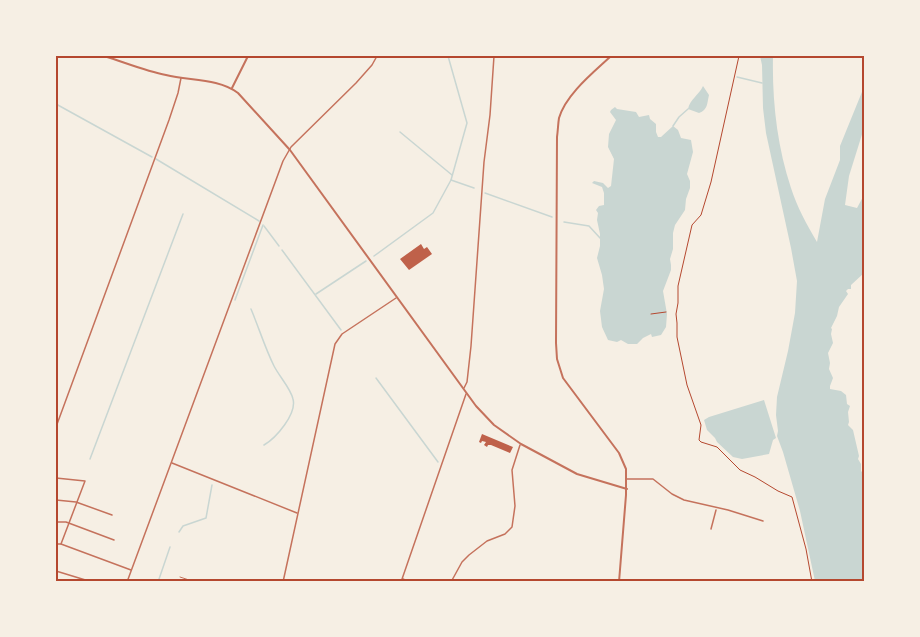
<svg xmlns="http://www.w3.org/2000/svg" width="920" height="637" font-family="Helvetica,sans-serif">
  <rect width="100%" height="100%" fill="#f6efe4"/>
  <g fill="#c9d6d2">
    <path d="M760,56H773C772,100 777,146 791,188C797,207 807,225 817,242L825,199L840,160V146L864,87V128L849,176L845,205L857,208L864,195V273L851,285V289H848L846,291L848,294L839,307L837,316L831,328L832,329L831,334L833,343L828,353L830,363L829,369L833,378L830,386V389L841,391L846,395L847,404L850,406L848,412L849,422L848,425L853,430L859,456L858,459L861,464V471L864,474V581H815L800,511L783,452L777,436L778,431L776,415L777,397L788,351L795,313L797,281L791,248L766,133L763,108L762,65Z"/>
    <path d="M703,86L709,95C707,103 708,110 699,113L688,109C690,99 699,95 703,86Z"/>
    <path d="M615,107L617,109L636,112L639,117L649,115L650,119L656,124V132L658,137H661L673,126L678,130L681,138L691,140L693,152L687,174L690,181V188L686,199L685,210L675,225L673,233V249L670,259L671,265V270L663,291L667,314L666,327L661,335L652,337L651,334L643,338L637,344H628L621,340L617,342L608,340L602,327L600,311L604,289L602,275L597,258L600,246V234L597,220L598,213L596,210L599,206L604,205V193L602,187L592,183L594,181L603,183L608,188L611,186L614,159L608,147L609,134L616,120L610,112L611,110Z"/>
    <path d="M764,400L776,438L773,440L769,454L742,459L733,457L717,442L715,438L707,430L704,420L709,417Z"/>
  </g>
  <g fill="none" stroke-linecap="round" stroke-linejoin="round">
    <g stroke="#c9d6d2" stroke-width="1.5">
      <path d="M448,56L467,123L451,180L474,188"/>
      <path d="M737,77L762,83"/>
      <path d="M56,104L152,157"/>
      <path d="M673,126L679,117L688,109"/>
      <path d="M400,132L452,175"/>
      <path d="M156,159L259,221"/>
      <path d="M485,193L552,217"/>
      <path d="M564,222L589,226L600,238"/>
      <path d="M264,226L279,246"/>
      <path d="M282,250L341,330"/>
      <path d="M374,256L433,213L451,180"/>
      <path d="M316,294L366,261"/>
      <path d="M235,300L263,225"/>
      <path d="M251,309C259,328 265,348 274,366C279,376 291,389 293,399C297,414 276,438 264,445"/>
      <path d="M376,378L438,462"/>
      <path d="M90,459L183,214"/>
      <path d="M179,532L183,526L206,518L212,485"/>
      <path d="M158,582L170,547"/>
    </g>
  </g>
  <g fill="#bf614a">
    <path d="M421,244L424,249L427,247L432,254L409,270L400,259Z"/>
    <path d="M482,434L513,447L510,453L491,445H488L487,447L484,445L486,442L482,441L481,443L479,442Z"/>
  </g>
  <g fill="none" stroke-linecap="round" stroke-linejoin="round">
    <g stroke="#b5482f" stroke-width="1">
      <path d="M739,56L711,182L701,215L692,225L678,286V303L676,314L677,323V337L687,385L701,425L699,440L701,442L717,447L740,470L755,477L778,491L792,497L806,549L812,582"/>
      <path d="M651,314L666,312"/>
    </g>
    <path stroke="#c5725c" stroke-width="1" d="M180,577L195,582"/>
    <g stroke="#c5725c" stroke-width="1.5">
      <path d="M464,388L467,382L471,346L484,162L490,115L494,56"/>
      <path d="M56,427L169,120L178,93L181,78"/>
      <path d="M172,463L297,513"/>
      <path d="M56,478L85,481L61,544"/>
      <path d="M627,479H653L672,494L684,500L728,510L763,521"/>
      <path d="M56,500L76,502L112,515"/>
      <path d="M56,522H66L114,540"/>
      <path d="M711,529L716,510"/>
      <path d="M56,544H61L131,570"/>
      <path d="M56,571L92,582"/>
      <path d="M403,579L409,582"/>
      <path d="M127,582L283,161L291,147L356,83L372,65L377,56"/>
      <path d="M283,582L335,344L342,334L396,298"/>
      <path d="M401,582L466,394"/>
      <path d="M451,582L462,562L469,555L487,541L505,534L512,527L515,506L512,470L520,445"/>
    </g>
    <g stroke="#c5725c" stroke-width="2">
      <path d="M104,56C124,62 145,71 166,75C189,81 218,78 238,93L290,150L468,395L476,406L494,425L521,444L577,474L627,489"/>
      <path d="M611,56C594,72 566,94 559,118C558,124 558,130 557,137L556,343L557,359L563,378L619,453L626,469V495L619,582"/>
      <path d="M232,88L248,56"/>
    </g>
  </g>
  <rect width="920" height="637" fill="none" stroke="#f6efe4" stroke-width="114"/>
  <rect x="57" y="57" width="806" height="523" fill="none" stroke="#b5482f" stroke-width="2"/>
</svg>
